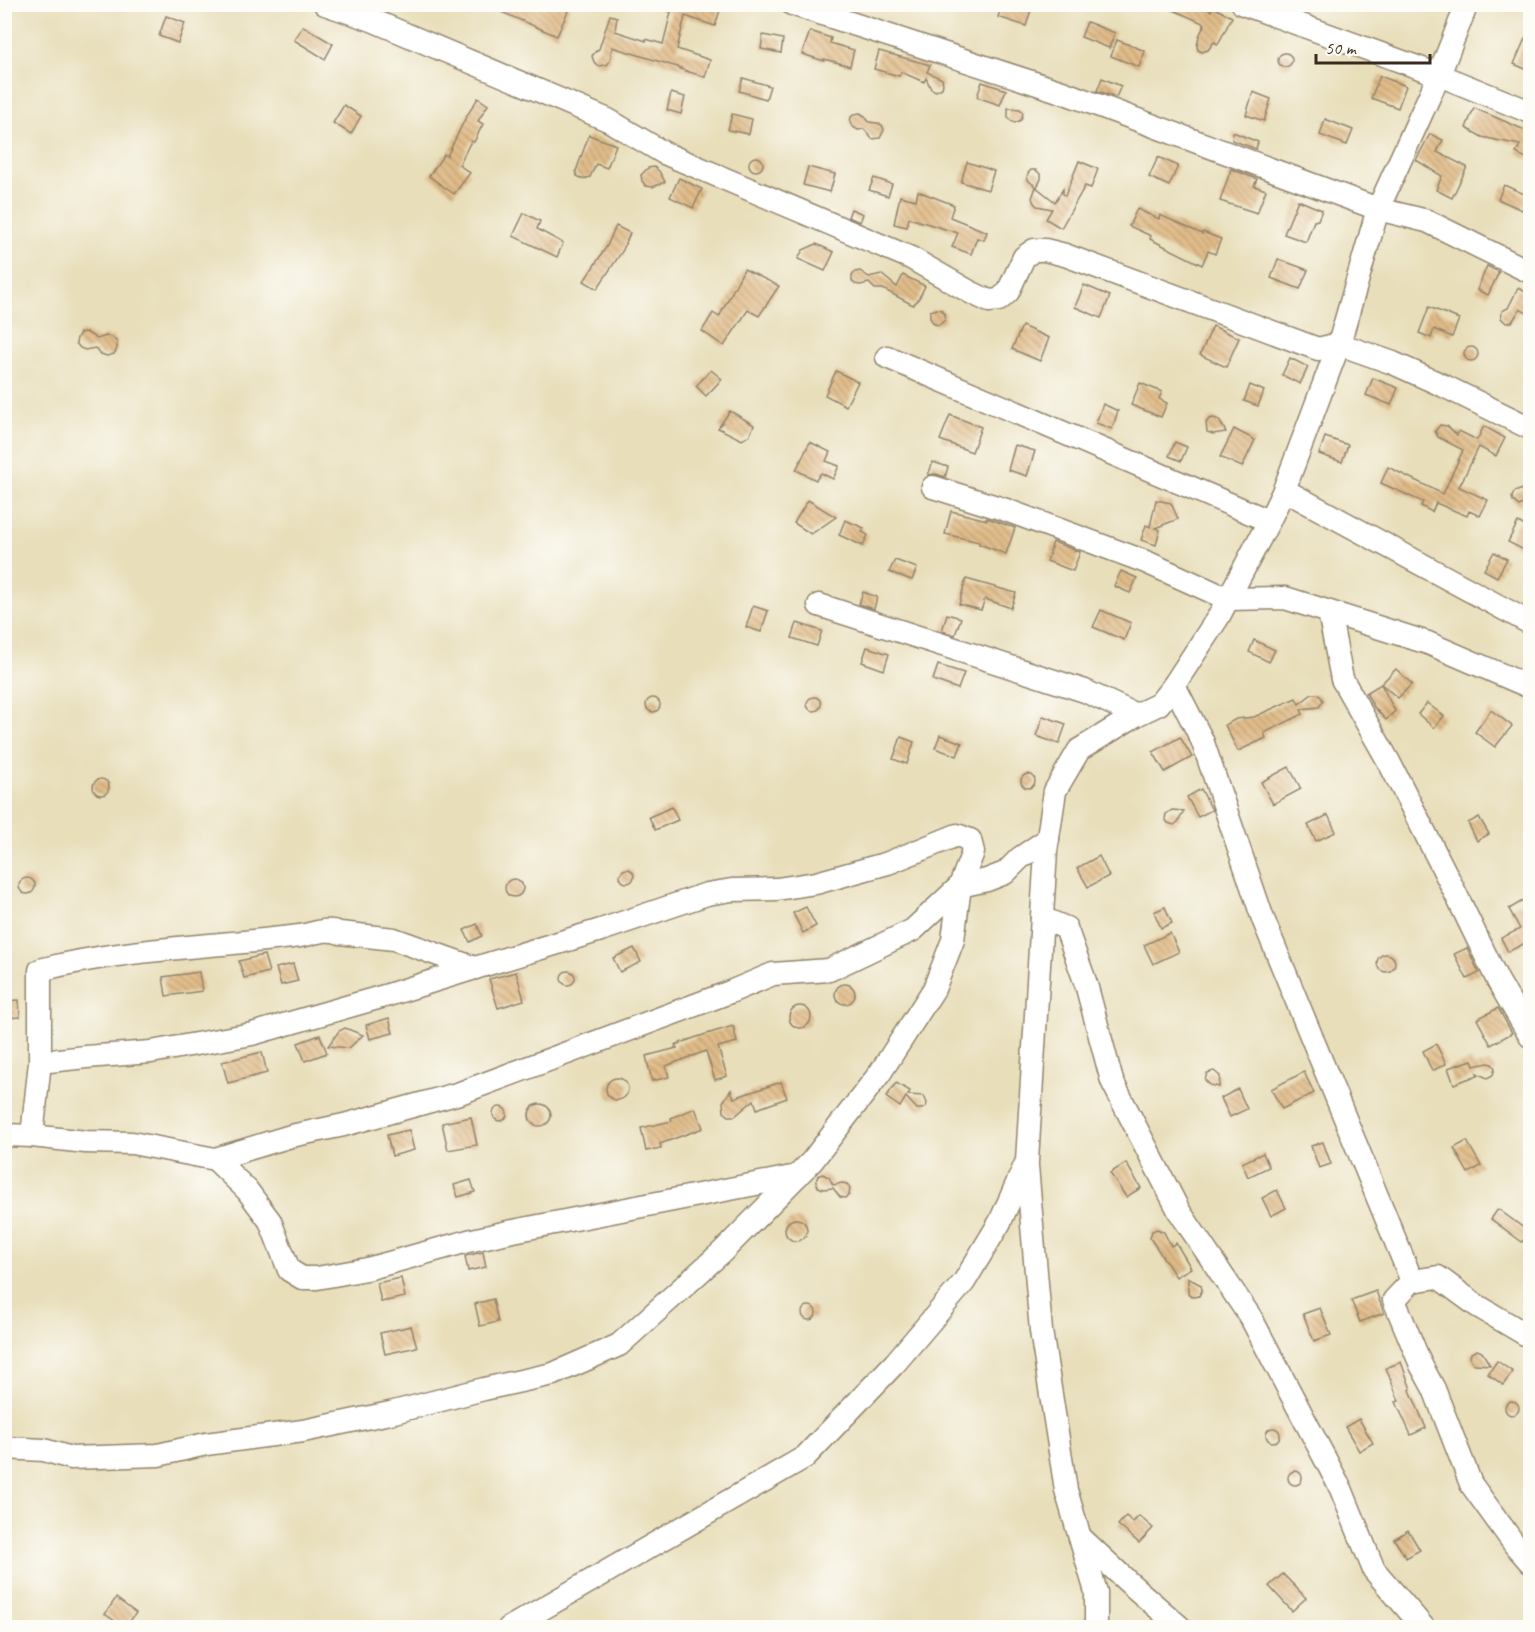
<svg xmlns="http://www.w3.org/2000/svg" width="1535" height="1632" font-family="Caveat,sans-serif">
  <defs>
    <pattern id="building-back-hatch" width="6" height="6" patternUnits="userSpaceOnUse" patternTransform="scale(1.5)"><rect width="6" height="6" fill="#e2bd8a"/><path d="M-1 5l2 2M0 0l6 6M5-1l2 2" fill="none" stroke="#b89a70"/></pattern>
  </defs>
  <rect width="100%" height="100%" fill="#fdfcf7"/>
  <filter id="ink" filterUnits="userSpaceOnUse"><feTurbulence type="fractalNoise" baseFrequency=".0167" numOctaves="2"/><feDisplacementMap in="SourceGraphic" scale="12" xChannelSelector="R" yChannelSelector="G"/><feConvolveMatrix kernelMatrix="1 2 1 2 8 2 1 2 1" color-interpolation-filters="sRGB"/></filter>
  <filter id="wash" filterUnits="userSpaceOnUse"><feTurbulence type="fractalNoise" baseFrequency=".008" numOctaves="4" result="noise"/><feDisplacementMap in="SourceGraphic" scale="24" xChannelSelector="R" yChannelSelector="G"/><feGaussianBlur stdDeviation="1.35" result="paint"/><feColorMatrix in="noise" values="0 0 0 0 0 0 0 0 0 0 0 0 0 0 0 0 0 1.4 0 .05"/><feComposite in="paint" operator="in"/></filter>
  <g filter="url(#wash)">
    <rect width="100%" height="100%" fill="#e8deba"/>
    <g id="blocks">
      <g fill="url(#building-back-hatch)">
        <path d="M483,4H571L557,36Z"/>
        <path d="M657,4H722L715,26L685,16L677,49L710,60L705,77L680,69L681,68L612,47L610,61L607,65L598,66L594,62L592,56L596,51L599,49L610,15L617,17L615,31L646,41V39L663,44L671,12L656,7Z"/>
        <path d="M1002,4H1015L1031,10L1026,26L998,17Z"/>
        <path d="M1160,4H1197L1211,11L1213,7L1232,17L1218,44L1214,42L1208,50L1202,52L1198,50L1197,46L1199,36L1205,24Z"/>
        <path d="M166,16L185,23L178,43L159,36Z"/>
        <path d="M1087,22L1115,33L1109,48L1081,37Z"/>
        <path d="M303,26L333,44L325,59L294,40Z"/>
        <path d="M1530,27V71L1514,64Z"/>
        <path d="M810,31L831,38L830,43L854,50L850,66L824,59V61L802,54Z"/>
        <path d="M763,35L783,39L781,53L761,49Z"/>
        <path d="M1117,40L1145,51L1139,67L1111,56Z"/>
        <path d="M879,51L930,65L927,72L942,79L943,84L942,88L936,91L931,89L926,78L924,82L901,72L899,76L874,69Z"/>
        <circle cx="1285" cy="60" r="7"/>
        <path d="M1380,76L1406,86L1398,108L1371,98Z"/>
        <path d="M743,78L770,86L766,99L739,91Z"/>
        <path d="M1102,78L1121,86L1116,97L1097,91Z"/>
        <path d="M982,82L1006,90L1000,105L977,97Z"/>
        <path d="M1253,92L1271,99L1264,121L1246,115Z"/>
        <path d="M671,93L685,97L681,114L667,110Z"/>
        <path d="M478,98L488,105L478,121L483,124L474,142L471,141L459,165L470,173L454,194L429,176L444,154L447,156L466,117Z"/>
        <path d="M344,105L361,116L351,134L333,123Z"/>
        <path d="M1008,108L1020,109L1023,113L1021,120L1015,123L1011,121L1008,117Z"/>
        <path d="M1474,108L1527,131L1530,125V160L1516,153L1520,145L1482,137L1466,128Z"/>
        <path d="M860,113L865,116L869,122L877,123L882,125L884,130L880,138L872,139L864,129L858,130L853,127L850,122L851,117L855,114Z"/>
        <path d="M732,114L752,119L749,134L728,130Z"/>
        <path d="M1325,119L1353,130L1347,145L1320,135Z"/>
        <path d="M1233,132L1258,142L1256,149L1232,140Z"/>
        <path d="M1430,134L1443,140L1437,152L1467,167L1452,198L1436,190L1442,176L1416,160Z"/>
        <path d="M589,135L616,145L607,168L596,164L590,177L583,179L577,176L576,171Z"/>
        <circle cx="756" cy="164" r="7"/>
        <path d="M1158,157L1178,166L1169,186L1149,177Z"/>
        <path d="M1079,161L1098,169L1091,188L1085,186L1061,228L1046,219L1052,209L1037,206L1034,203L1032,198L1036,187L1055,202L1063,189V194L1065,196Z"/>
        <path d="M967,162L994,171L988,190L961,182Z"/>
        <path d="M654,167L659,171L665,182L653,187L646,186L642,181L641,175L648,168Z"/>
        <path d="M808,167L835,174L830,192L803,185Z"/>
        <path d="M1231,169L1257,179L1254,186L1266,190L1257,213L1220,201Z"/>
        <path d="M1031,170H1036L1041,175V179L1037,187L1030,182L1027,178L1028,173Z"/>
        <path d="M679,178L702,189L693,208L670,197Z"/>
        <path d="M874,178L892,184L888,196L869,190Z"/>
        <path d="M1504,185L1529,196L1522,210L1498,199Z"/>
        <path d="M918,191L954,205L950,217L987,232L984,240L977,238L971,254L952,247L958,233L909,218L907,227L894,224L900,196L916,200Z"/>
        <path d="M1298,200L1322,210L1318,220L1314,221L1306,242L1284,234Z"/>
        <path d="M851,209L863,214L860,222L848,217Z"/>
        <path d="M1137,209L1159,219L1160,215L1202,234L1203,232L1221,239L1215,254L1208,251L1202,265L1150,239L1151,236L1129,226Z"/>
        <path d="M524,213L540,221L537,229L563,243L557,257L513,236Z"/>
        <path d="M616,226L630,233L623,250L597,289L584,281L607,246Z"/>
        <path d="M816,244L834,252L825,271L798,259L803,250Z"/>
        <path d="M1278,259L1308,270L1300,289L1271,278Z"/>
        <path d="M1487,266L1499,272L1488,295L1477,290Z"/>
        <path d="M744,269L779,286L759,316L748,310L724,346L702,331L713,313L719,317Z"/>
        <path d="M860,271L869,277L881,274L897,287L903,275L925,286L919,298L913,305L883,289H875L869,283L860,285L855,284L852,281V276L855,272Z"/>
        <path d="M1084,285L1110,296L1101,318L1075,307Z"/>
        <path d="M1518,288L1530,294V315L1520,309L1512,322L1506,323L1501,318L1502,311L1508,308Z"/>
        <path d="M1429,307L1459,319L1452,337L1434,329L1431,338L1419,333Z"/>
        <path d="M937,309L942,310L945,314V320L939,325L934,324L930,318V311Z"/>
        <path d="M1022,326L1049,338L1040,361L1012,349Z"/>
        <path d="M1213,326L1239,338L1226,367L1200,355Z"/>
        <path d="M86,332L97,339L106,336L112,337L117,342V348L116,351L114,354L107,356L101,354L95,348L85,350L80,348L76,343L77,338L80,333Z"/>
        <circle cx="1471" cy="354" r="7"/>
        <path d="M1290,358L1308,367L1300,384L1282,375Z"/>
        <path d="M711,370L722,379L706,396L696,386Z"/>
        <path d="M836,371L858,382L846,406L825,395Z"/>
        <path d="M1373,378L1398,388L1391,405L1366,395Z"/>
        <path d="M1140,383L1162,392L1159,399L1167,403L1161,417L1131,405Z"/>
        <path d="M1250,385L1264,391L1258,406L1244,401Z"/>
        <path d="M1103,404L1118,411L1112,429L1096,423Z"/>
        <path d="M730,411L754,425L750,435L742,440L718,428Z"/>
        <path d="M950,415L981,427L972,452L940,440Z"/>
        <path d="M1214,418L1219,420L1226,432L1213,434L1207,432L1206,423L1209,419Z"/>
        <path d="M1440,425L1447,426L1457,435L1459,431L1477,440L1484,426L1505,438L1496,456L1479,447L1459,487L1488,500L1480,516L1469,511L1467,516L1436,503L1432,512L1421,506L1423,502L1381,483L1388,467L1443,494L1463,450L1438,437L1435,431Z"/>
        <path d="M1234,429L1255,440L1242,467L1220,457Z"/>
        <path d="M1325,437L1348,445L1342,462L1319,454Z"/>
        <path d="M810,442L830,452L826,461L839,466L833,479L821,473L816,480L796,470Z"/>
        <path d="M1175,442L1187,447L1181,461L1169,456Z"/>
        <path d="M1015,445L1035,451L1027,476L1008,470Z"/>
        <path d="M933,462L948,467L945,477L936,474L928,475Z"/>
        <path d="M1523,489L1526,495V500L1523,504L1519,506L1513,501L1512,497L1514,492Z"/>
        <path d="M808,500L836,517L811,534L794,523Z"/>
        <path d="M1156,500L1171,503L1178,519L1155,528L1160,530L1156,545L1141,540L1146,525L1150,527Z"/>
        <path d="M951,511L987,520V518L1015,528L1006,554L979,544V542L945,534Z"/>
        <path d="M845,520L864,528L862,532L868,535L863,546L839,535Z"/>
        <path d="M1518,522L1530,529V553L1508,542Z"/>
        <path d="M1053,542L1080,552L1073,571L1047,561Z"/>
        <path d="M1494,552L1507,559L1497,577L1484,570Z"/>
        <path d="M895,560L917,568L912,580L889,572Z"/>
        <path d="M1121,571L1137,578L1130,593L1114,586Z"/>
        <path d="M966,579L1016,593L1011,608L985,599L981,610L959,604Z"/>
        <path d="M863,592L877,597L874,609L859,604Z"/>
        <path d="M753,606L768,611L761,632L746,627Z"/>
        <path d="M1101,610L1131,623L1124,640L1093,627Z"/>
        <path d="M947,614L961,618L955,635L942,631Z"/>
        <path d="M797,623L822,631L817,646L792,638Z"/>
        <path d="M1254,640L1275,650L1269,662L1249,652Z"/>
        <path d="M867,647L889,654L884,670L862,662Z"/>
        <path d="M938,665L964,673L958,689L933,680Z"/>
        <path d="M1396,669L1412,684L1398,698L1381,684Z"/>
        <path d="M1381,684L1395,711L1386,720L1374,707L1366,693Z"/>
        <path d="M1312,694H1317L1321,697L1323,701L1319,707L1301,709L1303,714L1264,733L1266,738L1238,751L1225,725L1236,719L1254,717L1296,698L1299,704Z"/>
        <circle cx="814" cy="704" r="7"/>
        <circle cx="653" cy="705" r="7"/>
        <path d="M1427,703L1444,716L1434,728L1418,714Z"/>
        <path d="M1491,710L1512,726L1495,747L1475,732Z"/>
        <path d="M1043,716L1066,724L1059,744L1036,736Z"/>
        <path d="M940,735L962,743L957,756L935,748Z"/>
        <path d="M901,737L914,742L907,764L893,759Z"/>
        <path d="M1180,737L1192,757L1165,772L1153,752Z"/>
        <path d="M1289,767L1301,789L1273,804L1261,782Z"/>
        <circle cx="1028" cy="781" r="7"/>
        <circle cx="101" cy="787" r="8"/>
        <path d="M1201,789L1212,810L1198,817L1187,797Z"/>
        <path d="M672,807L678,820L655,830L649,817Z"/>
        <path d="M1172,810L1184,811L1178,822L1174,825L1168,823L1165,819L1166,814Z"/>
        <path d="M1328,815L1336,832L1316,841L1308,825Z"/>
        <path d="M1479,817L1489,834L1477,841L1468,823Z"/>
        <path d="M1099,856L1109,876L1088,887L1077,868Z"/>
        <circle cx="627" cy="876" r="7"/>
        <circle cx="27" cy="886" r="8"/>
        <circle cx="514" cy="888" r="9"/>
        <path d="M1524,900L1530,912V948L1527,942L1508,952L1501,938L1520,929L1509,909Z"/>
        <path d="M806,907L816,926L803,933L793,913Z"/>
        <path d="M1165,907L1172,923L1161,928L1154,912Z"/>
        <path d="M477,924L482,936L470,942L464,930Z"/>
        <path d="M1170,933L1179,952L1153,964L1144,945Z"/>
        <path d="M634,948L641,962L620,972L613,958Z"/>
        <path d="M1467,948L1479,973L1467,979L1454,954Z"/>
        <circle cx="1386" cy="963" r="9"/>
        <path d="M264,955L269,972L244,978L239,961Z"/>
        <path d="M293,964L298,981L281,985L276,968Z"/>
        <circle cx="568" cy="978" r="7"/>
        <path d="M199,972L202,991L166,996L163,977Z"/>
        <path d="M516,972L524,1000L498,1008L489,979Z"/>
        <circle cx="845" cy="994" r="10"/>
        <path d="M19,1000L20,1017L4,1018V1001Z"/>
        <circle cx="800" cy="1017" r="11"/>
        <path d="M1498,1008L1512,1033L1491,1045L1477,1019Z"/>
        <path d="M389,1018L393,1033L370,1039L366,1025Z"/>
        <path d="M733,1026L737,1042L718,1047L727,1076L715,1080L706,1051L666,1066L669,1077L652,1081L646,1056L677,1048L675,1045L697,1037Z"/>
        <path d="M345,1028L363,1035L349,1048L328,1046L339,1031Z"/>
        <path d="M320,1035L327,1053L305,1061L298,1043Z"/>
        <path d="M1436,1044L1446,1064L1432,1071L1423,1051Z"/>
        <path d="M262,1052L267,1073L228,1083L222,1062Z"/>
        <path d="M1472,1060L1474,1066L1488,1063L1492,1064L1495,1068L1493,1075L1487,1078L1477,1073L1478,1075L1454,1084L1448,1068Z"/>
        <path d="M1214,1071L1220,1076L1219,1087L1210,1085L1205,1080L1207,1073Z"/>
        <path d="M1304,1072L1314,1093L1282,1109L1271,1089Z"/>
        <circle cx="617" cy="1089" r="11"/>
        <path d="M781,1082L787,1098L757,1109L754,1100L735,1116H729L724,1112L723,1102L731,1090L734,1098Z"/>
        <path d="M896,1083L910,1091L908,1095L924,1096L927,1103L926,1107L922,1109H917L906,1097L900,1107L886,1097Z"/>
        <path d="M1238,1089L1247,1109L1230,1117L1221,1098Z"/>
        <circle cx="540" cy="1115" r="11"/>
        <circle cx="500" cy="1114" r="7"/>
        <path d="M695,1108L703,1128L660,1144L661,1148L646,1151L641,1128L672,1121L671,1118Z"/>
        <path d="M471,1117L477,1145L448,1150L442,1123Z"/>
        <path d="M409,1130L414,1150L392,1156L387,1135Z"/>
        <path d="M1467,1141L1481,1166L1468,1173L1454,1148Z"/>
        <path d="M1323,1142L1331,1164L1319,1168L1311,1146Z"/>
        <path d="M1263,1153L1269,1167L1248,1177L1242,1163Z"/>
        <path d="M1126,1163L1141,1188L1126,1197L1110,1173Z"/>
        <path d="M822,1174L829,1177L833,1185L842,1183L847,1184L850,1188L849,1195L845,1198L840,1197L833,1188L823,1189L818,1187L816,1181L818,1176Z"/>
        <path d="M471,1180L475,1192L458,1197L454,1185Z"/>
        <path d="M1277,1190L1286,1208L1271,1216L1262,1198Z"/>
        <path d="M1498,1209L1529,1232L1522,1242L1491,1219Z"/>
        <circle cx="796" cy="1230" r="11"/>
        <path d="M1157,1229L1164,1232L1171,1246L1176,1243L1191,1268L1176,1277L1150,1238L1152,1231Z"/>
        <path d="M483,1252L486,1267L468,1271L465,1256Z"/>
        <path d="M401,1278L405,1297L381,1302L377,1283Z"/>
        <path d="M1188,1278L1201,1285L1202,1290L1199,1296L1194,1297L1188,1294Z"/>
        <path d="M1376,1291L1384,1313L1360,1322L1351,1300Z"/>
        <path d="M493,1299L498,1322L480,1326L475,1304Z"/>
        <circle cx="809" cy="1313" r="7"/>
        <path d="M1320,1308L1331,1335L1314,1341L1303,1314Z"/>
        <path d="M411,1326L417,1347L385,1354L380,1333Z"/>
        <path d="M1477,1350L1482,1352L1490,1365L1475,1364L1472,1362L1470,1358L1471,1353Z"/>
        <path d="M1497,1361L1513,1372L1503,1385L1488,1374Z"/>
        <path d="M1401,1362L1411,1389L1410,1390L1426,1428L1411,1435L1396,1402L1399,1401L1386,1368Z"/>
        <circle cx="1512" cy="1408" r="7"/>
        <path d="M1359,1419L1373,1443L1359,1451L1345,1427Z"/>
        <circle cx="1273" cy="1435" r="7"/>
        <circle cx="1295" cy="1478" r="7"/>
        <path d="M1126,1516L1133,1522L1139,1516L1153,1528L1139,1543L1118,1525Z"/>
        <path d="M1408,1530L1420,1550L1406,1558L1394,1539Z"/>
        <path d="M1283,1574L1306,1598L1292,1611L1269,1586Z"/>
        <path d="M116,1598L136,1613L125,1628L105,1614Z"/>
      </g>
    </g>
  </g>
  <g filter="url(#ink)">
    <use href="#blocks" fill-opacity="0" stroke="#92846c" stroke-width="1.5"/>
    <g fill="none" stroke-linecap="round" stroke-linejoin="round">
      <defs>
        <g id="minor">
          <path d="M325,4L372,20L608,120L664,153L911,258L970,292L989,301L999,300L1008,292L1024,257L1034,250H1045L1065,255L1318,349L1339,344L1393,363L1444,386L1530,428"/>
          <path d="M792,4L1065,93L1378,209L1427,221L1530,272"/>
          <path d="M1243,4L1439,75L1530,112"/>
          <path d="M887,357L1269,521"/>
          <path d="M933,487L1006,510L1146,562L1228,599L1285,598L1428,643L1530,687"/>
          <path d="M1284,490L1530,623"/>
          <path d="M819,605L1085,691L1136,715"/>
          <path d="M1329,612L1342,679L1389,762L1448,878L1498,981L1530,1036"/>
          <path d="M1174,685L1202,740L1263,919L1412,1281L1394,1300L1421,1365L1434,1389L1471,1484L1515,1545L1530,1562"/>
          <path d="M1042,918L1066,928L1086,984L1112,1081L1179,1211L1251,1318L1341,1489L1374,1570L1424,1628"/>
          <path d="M4,1135L32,1136L86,1142L132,1143L215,1159L291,1136L344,1125L460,1093L730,992L773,974L829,970L913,930L960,886L973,852L970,840L957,835L888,863L816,883L777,889L732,890L707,894L601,930L475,968"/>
          <path d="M32,1136L40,1062V970C125,948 213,947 300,936C313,934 327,927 340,933L394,939L475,968L388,995L252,1034L151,1052L86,1057L40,1062"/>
          <path d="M215,1159L247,1190L270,1221L289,1270L302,1278H317L367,1269L468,1241L508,1232L797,1176"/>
          <path d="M1027,1166L1041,1331L1066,1490L1096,1592V1628"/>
          <path d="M1412,1281L1438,1277L1476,1305L1530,1337"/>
          <path d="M4,1448L44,1450L71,1458L158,1455L206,1444L303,1431L390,1413L484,1389L553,1374L619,1345L723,1251L812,1161L880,1073L934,989L953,940L960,886L987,880L1005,873L1020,858L1048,839"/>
          <path d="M1080,1537L1127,1581L1181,1628"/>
          <path d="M509,1628L805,1457L895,1363L964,1282L1000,1222L1027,1161L1046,851L1055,791L1079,750L1136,715L1159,704L1174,685L1219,616L1269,521L1284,490L1339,344L1378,209L1439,75L1467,4"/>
        </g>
      </defs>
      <use href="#minor" stroke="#92846c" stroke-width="25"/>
      <use href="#minor" stroke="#fff" stroke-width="22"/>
    </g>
  </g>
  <rect width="1535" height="1632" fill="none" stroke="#fdfcf7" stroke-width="24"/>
  <path d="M1316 54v9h114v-9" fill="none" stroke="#3b2a1e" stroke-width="3"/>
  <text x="1325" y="54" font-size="18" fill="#3b2a1e" stroke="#fdfcf7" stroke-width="4.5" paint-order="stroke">50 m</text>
</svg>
